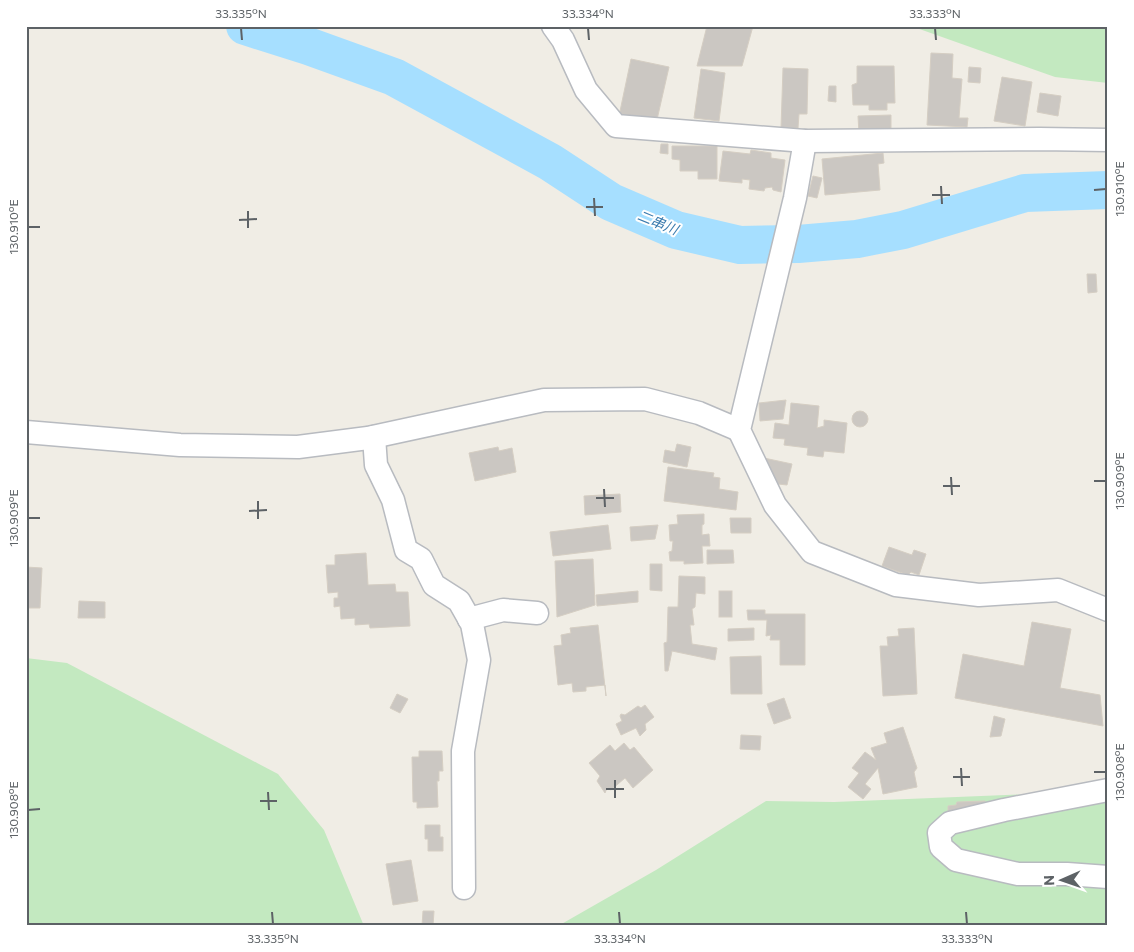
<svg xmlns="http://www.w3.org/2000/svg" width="1134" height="952" font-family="Commissioner,'Noto Sans JP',sans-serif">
  <rect width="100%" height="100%" fill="#f0ede5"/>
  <g fill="#c3e9c0">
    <path d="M911,26H1108V83L1055,77Z"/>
    <path d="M26,658L67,663L278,774L324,830L364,926H26Z"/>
    <path d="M1108,791V926H558L656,870L766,801L834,802Z"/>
  </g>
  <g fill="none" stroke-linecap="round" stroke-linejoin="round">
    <path stroke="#a6dfff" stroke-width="38" d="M245,26L308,46L394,77L550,162L611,202L676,230L740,245L798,244L857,239L903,230L1025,193L1108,190"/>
  </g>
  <g fill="#cbc7c2" stroke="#d5cec3">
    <path d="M707,26H753L742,66H697Z"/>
    <path d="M931,53L953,54L952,78L962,79L959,118H968L967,127L927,125Z"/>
    <path d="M631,59L669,67L656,124L619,116Z"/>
    <path d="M857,66H894L895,103H887V110H869V105H853L852,85L857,83Z"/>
    <path d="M969,67L981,68L980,83L968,82Z"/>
    <path d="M783,68L808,69L807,114H799L798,128H781Z"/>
    <path d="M701,69L725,73L719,121L694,118Z"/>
    <path d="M1002,77L1032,82L1025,126L994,121Z"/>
    <path d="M829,86H836V102L828,101Z"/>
    <path d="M1040,93L1061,96L1058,116L1037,112Z"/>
    <path d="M891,115V134H859L858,116Z"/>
    <path d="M661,144H668V154L660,153Z"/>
    <path d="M672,146H717V179H698V171H680V160L672,159Z"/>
    <path d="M751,150L771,153V158L785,160L781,192L773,190L772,187L765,188L764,191L749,189L750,180L742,179V183L719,181L723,151L750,154Z"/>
    <path d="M883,153L884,163L878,164L880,190L825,195L822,159Z"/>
    <path d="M813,176L822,178L817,198L808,196Z"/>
    <path d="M1087,274H1096L1097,292L1088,293Z"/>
    <path d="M786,400L783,419L760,421L759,403Z"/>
    <path d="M791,403L819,406L817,428L824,426V420L847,423L844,453L824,451L823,457L807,455L808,448L784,445L785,439L773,438L775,423L789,425Z"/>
    <circle cx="860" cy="419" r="8"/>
    <path d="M677,444L691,447L687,467L663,462L665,450L675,452Z"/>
    <path d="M498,447L499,451L512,448L516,472L475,481L469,453Z"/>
    <path d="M764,458L792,464L787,485L778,484L763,468Z"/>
    <path d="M668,467L714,473L713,477L720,478L719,489L738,492L736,510L664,501Z"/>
    <path d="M620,494L621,512L585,515L584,496Z"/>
    <path d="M704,514V524L702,525V535L709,534L710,546H702L703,563L684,564V561H670L669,552L672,551L673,541H670L669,525L678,524L677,515Z"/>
    <path d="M730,518H751V533H731Z"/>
    <path d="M608,525L611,549L553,556L550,532Z"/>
    <path d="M658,525L655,539L631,541L630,527Z"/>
    <path d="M889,547L912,555L914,550L926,554L919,575L911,572L908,575L882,566Z"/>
    <path d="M707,550H733L734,563L707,564Z"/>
    <path d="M366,553L368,585L395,584L396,592H408L410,626L370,628L369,624L355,625V618L341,619L340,606L334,607V598H338V592L328,593L326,565H335V555Z"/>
    <path d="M593,559L595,605L557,617L555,561Z"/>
    <path d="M650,564H662V591L650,590Z"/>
    <path d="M26,567L42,568L40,608H26Z"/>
    <path d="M679,576L705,577V594L696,593L695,607L692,609L694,625H690L692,644L717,648L715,660L672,651L668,671H665L664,643L667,642L668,607H678Z"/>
    <path d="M638,591V602L597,606L596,595Z"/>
    <rect x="719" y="591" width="13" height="26"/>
    <path d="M79,601L105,602V618H78Z"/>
    <path d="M747,610H765V614H805V665H780V640H770L771,635L766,636L767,620H748Z"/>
    <path d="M1032,622L1071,629L1060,688L1100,695L1103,726L955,698L963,654L1024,666Z"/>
    <path d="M598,625L606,696L605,685L586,687V691L573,692L572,683L558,685L554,646L562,645L561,635L571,633L570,628Z"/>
    <path d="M754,628V640L728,641V629Z"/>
    <path d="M914,628L917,694L883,696L880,646H888L887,637L899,636L898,629Z"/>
    <path d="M761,656L762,694H731L730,657Z"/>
    <path d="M397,694L408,699L400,713L390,708Z"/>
    <path d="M784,698L791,718L774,724L767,704Z"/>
    <path d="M645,705L654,717L645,724L646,730L640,736L636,728L621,735L616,724L622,721L620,716L621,714L625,715L638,706L641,708Z"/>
    <path d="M994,716L1005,719L1001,736L990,737Z"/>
    <path d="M903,727L917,768L914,772L917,787L883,794L878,768L865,784L871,789L863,799L848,787L859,773L852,768L865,752L876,760L871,748L887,743L884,733Z"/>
    <path d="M741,735L761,736L760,750L740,749Z"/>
    <path d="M624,743L630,750L634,747L653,770L633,788L625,778L611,790L607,788L605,793L597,781L600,776L589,763L610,745L615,751Z"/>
    <path d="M419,751H442L443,771H439V781H437L438,807L417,808V802H413L412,757H419Z"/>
    <path d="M985,801V815L948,814V806L956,805L957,802Z"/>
    <path d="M425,825H440V837H443V851H428V839H425Z"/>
    <path d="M411,860L418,901L393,905L386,864Z"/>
    <path d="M423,911H434L433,926H422Z"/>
  </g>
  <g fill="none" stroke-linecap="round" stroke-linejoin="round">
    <defs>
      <g id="minor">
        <path d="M553,26L563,40L586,90L616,126L805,141L1039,139L1108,140"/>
        <path d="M805,141L795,198L739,430L775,505L812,552L896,585L979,595L1058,590L1108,610"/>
        <path d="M26,432L180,445L298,447L368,438L544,400L645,399L699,413L739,430"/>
        <path d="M374,437L376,465L393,500L406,550L421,559L434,585L459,601L472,624L479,660L463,751L464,888"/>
        <path d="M469,619L503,610L537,613"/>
        <path d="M1108,790L1004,810L950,823L939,833L941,847L956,860L1018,874H1067L1108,877"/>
      </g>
    </defs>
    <use href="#minor" stroke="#b8bbc0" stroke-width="25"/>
    <use href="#minor" stroke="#fff" stroke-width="22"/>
  </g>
  <path fill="none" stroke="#5d6266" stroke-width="2" d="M241,28L242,40M588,28L589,40M935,28L936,40M941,186L942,204M1094,190L1106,189M932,195H950M594,198L595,216M586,207H603M248,211V228M239,220L257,219M28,227H40M951,477L952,495M1094,481H1106M943,486H960M604,489L605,507M596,498H614M258,501V519M249,511L267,510M28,518H40M961,768L962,786M1094,772H1106M953,777H970M615,780V798M606,789H624M268,792L269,810M260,801H277M28,810L40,809M272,912L273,924M619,912L620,924M966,912L967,924"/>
  <g text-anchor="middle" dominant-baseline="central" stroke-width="4" stroke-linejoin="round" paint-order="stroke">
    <g font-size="14" font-style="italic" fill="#3a7bae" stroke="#fff">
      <text transform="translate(658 222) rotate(22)">二串川</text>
    </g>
  </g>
  <rect width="1134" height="952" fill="none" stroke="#ffffff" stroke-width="55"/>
  <g transform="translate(1062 880) rotate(268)" stroke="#ffffff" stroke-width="4" paint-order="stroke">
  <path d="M0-4L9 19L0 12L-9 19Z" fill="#5d6266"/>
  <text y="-8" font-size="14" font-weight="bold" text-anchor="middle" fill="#5d6266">N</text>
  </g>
  <rect x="28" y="28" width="1078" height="896" fill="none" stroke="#5d6266" stroke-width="2"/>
  <g font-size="12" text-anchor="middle" fill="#5d6266">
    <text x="241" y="18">33.335°N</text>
    <text x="588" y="18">33.334°N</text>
    <text x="935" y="18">33.333°N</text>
    <text transform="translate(1120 189) rotate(-90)" y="4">130.910°E</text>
    <text transform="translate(14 227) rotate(-90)" y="4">130.910°E</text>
    <text transform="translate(1120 481) rotate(-90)" y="4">130.909°E</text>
    <text transform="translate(14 518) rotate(-90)" y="4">130.909°E</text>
    <text transform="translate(1120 772) rotate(-90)" y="4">130.908°E</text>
    <text transform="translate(14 810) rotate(-90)" y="4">130.908°E</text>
    <text x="273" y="943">33.335°N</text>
    <text x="620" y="943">33.334°N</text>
    <text x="967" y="943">33.333°N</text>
  </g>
</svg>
